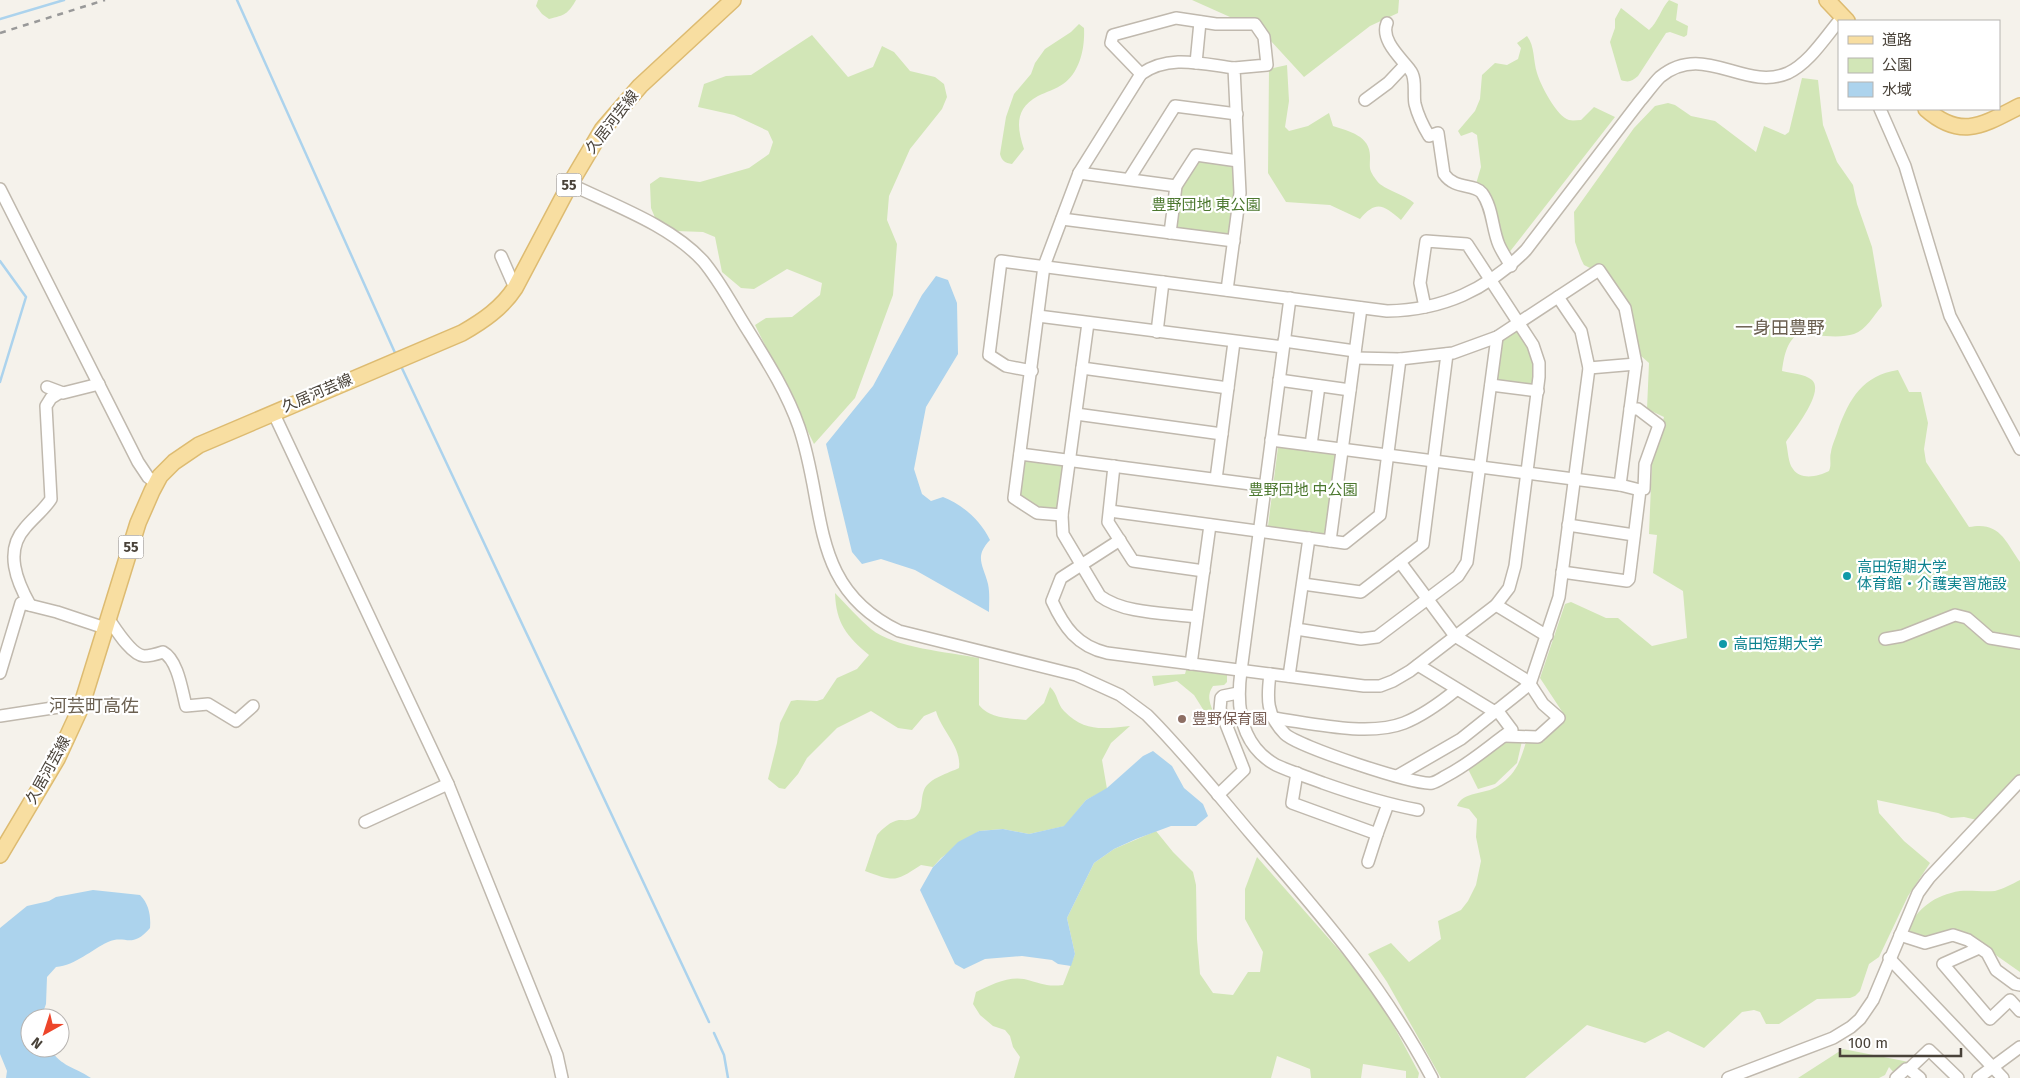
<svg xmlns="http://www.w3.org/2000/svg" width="2020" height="1078" font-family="'Fira Sans','Noto Sans JP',sans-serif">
  <rect width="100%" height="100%" fill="#f5f2eb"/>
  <g fill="#d2e6b7">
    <path d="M538,0H576C568,14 565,15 549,19L542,14L536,6Z"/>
    <path d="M1192,0H1399L1398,13L1370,26L1304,77L1270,40L1266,29L1256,18L1230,17Z"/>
    <path d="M1669,0L1678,4L1676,20L1688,26L1687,35L1684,37L1670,32L1666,33L1638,76C1632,81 1629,83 1621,80L1610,42L1615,28V19L1621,8L1649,30C1658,22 1661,9 1669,0Z"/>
    <path d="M1079,24L1084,28C1085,48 1080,72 1063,84C1056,89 1046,92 1038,96C1014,109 1017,128 1024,149L1012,164C1005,163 1002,161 1000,154L1006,117L1014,94L1031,74L1035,63L1045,49L1071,32Z"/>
    <path d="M812,35L848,77L873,67L882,46L894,52L910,71L935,77L944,84L947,97L942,109L910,149L889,196L887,220L897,244L893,295L855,398L814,444L755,325L766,318L792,317L820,295L822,283L787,269L754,289L741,288L722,272L715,237L703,232L676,231L656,220L651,208L650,184L660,177L700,182L749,168L769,154L773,142L768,131L734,115L698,107L704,84L726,76L751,75Z"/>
    <path d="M1527,36C1535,46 1533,61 1537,73C1540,84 1557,117 1569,120C1573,121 1577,120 1581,120L1594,107L1615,117L1508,254L1500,244C1503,219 1490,204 1476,184L1481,167L1477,135L1472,132L1461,136L1458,131L1475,111L1480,99L1482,75L1495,63L1507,65L1518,59L1521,48L1517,43Z"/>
    <path d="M1287,65L1289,101L1285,127L1289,131L1308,126L1329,113L1333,126C1349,131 1370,136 1370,156C1370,169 1368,169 1377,181C1384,190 1404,194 1414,203L1401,220C1384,206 1377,199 1360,219L1330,205L1286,202L1268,173L1269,69Z"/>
    <path d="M1802,78L1818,80L1823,125L1837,162L1853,185L1857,204L1872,247L1882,306C1874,315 1866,330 1854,334C1840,339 1813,335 1799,333C1786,342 1784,357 1782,371C1790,373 1805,374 1812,380C1825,392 1794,430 1786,442C1788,450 1788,463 1793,469C1801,481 1819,476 1829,471C1832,464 1829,459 1831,452C1832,445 1836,437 1838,430C1849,399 1863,375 1898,370L1909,392H1921L1928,423L1924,449L1926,462L1969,527C1999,521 2005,540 2020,562V776L1977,820L1964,817L1951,818L1938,813L1877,800L1879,813L1904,841L1930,863L1908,896L1879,957L1869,964L1860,991L1855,996L1850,998L1817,999L1779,1024H1766L1760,1012L1754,1010L1742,1012L1704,1048L1668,1031L1645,1043L1587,1025L1525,1078H1441L1387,982L1368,954L1391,943L1409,962L1441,939L1438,921L1461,910L1468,901L1476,885L1481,861L1476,837L1477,819L1469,809L1457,806C1463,791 1485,795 1498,786C1516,774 1520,762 1526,742H1543L1565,716L1540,678L1565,604L1571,602L1606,618H1618L1652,646L1687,638L1683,591L1653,573L1657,535L1649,534L1652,461L1664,417L1647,409L1649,363L1640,355L1603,268L1599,264L1590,268L1584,265L1581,259L1575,242L1574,212L1634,128L1655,106L1668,103L1675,105L1691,116L1715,121L1756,152L1764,126L1785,135L1789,132Z"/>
    <path d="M1196,160L1235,165L1236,189L1231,236L1177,230L1175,227L1180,187Z"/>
    <path d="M1513,330H1518C1529,349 1536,365 1533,387L1495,382L1500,339Z"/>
    <path d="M1281,445L1335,452L1338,455L1328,534L1324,537L1269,529L1268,526L1278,447Z"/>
    <path d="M1026,459L1064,464L1060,510H1038L1018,497L1022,462Z"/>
    <path d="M835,593C847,605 858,618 871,629C895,648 948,652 979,658V705C990,719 1009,718 1026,720L1044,703L1050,687C1058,694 1057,704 1064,711C1085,732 1102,729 1130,726L1111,743L1102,760L1107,789L1086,800L1065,826L1029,834L1003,829L979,831L941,858L933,867L921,865C895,882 895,882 865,871L877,835C882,829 891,821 899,820C904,820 909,821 914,818C924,811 920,800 924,790C929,778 949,773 959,768C962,747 941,730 936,711L924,716L912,730L898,728L871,711L837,728L807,758L798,774L785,789L779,788L768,779L777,743L780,723L791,701L797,700L817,701L823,699L837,678L857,669L869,655C847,636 836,624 835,593Z"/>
    <path d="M1187,667L1225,672L1227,675V682L1224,685L1213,686C1207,695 1209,701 1213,711L1206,714L1194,695L1177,681L1154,686L1152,676L1185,674Z"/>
    <path d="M1506,740L1522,741L1517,763L1495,784L1478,789L1468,769Z"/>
    <path d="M1156,831L1173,852L1193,872L1196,885L1197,939L1200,974L1213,993L1233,995L1248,972H1260L1263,952L1245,919V889L1257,857L1375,991L1419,1073L1418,1078H1406V1071L1363,1064L1361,1078H1311L1310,1069L1277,1056L1271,1078H1014L1020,1057L1013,1047L1010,1036L1005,1030L993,1026L980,1015L973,1004L976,992C990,985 1008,976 1024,979C1041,983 1045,987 1063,985L1075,954L1067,918L1094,863L1114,849Z"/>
    <path d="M2020,880V972L1970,937L1927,939L1907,931C1917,908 1935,895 1960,891C1971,890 1983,892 1995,891C2003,889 2012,884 2020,880Z"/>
    <path d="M1843,1049L1909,1062L1895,1074L1889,1067L1885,1075L1879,1078H1798Z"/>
  </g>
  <g fill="#acd3ed">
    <path d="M936,276L948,280L957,303L958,354L926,407L914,469L922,494L931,501L943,497C962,504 981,521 990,540C974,557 983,564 988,584C990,593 989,603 989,612L915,570L881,559L862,564L852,552L826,444L873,386L922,295Z"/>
    <path d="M1153,751L1172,766L1184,788L1203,804L1208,816L1196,826H1171L1136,839L1114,849L1094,863L1067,918L1075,954L1071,966L1058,964L1052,960L1022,956L985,959L964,969L955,964L920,890L933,867L958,842L979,831L1003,829L1029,834L1064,826L1086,800L1107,788L1143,756Z"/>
    <path d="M93,890L140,895C149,904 151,916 150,928C131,950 126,934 108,942C91,950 76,965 56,967L47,977L46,1004L41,1018H30V1048H49C63,1068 73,1066 91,1078H6L7,1071L0,1054V928L27,906L49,901L56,897Z"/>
  </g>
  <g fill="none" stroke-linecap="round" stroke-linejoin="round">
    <g stroke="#acd3ed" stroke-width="2.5">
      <path d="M237,0L396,355"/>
      <path d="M0,19L64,0"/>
      <path d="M0,261L26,297L0,382"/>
      <path d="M400,364L709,1022"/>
      <path d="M714,1033L724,1055L728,1078"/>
    </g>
    <defs>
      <g id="minor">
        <path d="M1387,23C1380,40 1401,58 1410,70C1417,78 1413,94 1415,104C1418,116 1423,126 1429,136L1438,133L1444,174C1455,190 1474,183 1482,193C1493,208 1492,229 1499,245C1502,252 1507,259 1511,266"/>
        <path d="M1196,63L1200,22"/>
        <path d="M1141,74C1169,54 1202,64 1234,68"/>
        <path d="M1365,100L1388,83L1405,65"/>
        <path d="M1880,109L1905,166L1950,316L2020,449"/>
        <path d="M1079,173L1176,186"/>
        <path d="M1129,179L1175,106L1237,114"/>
        <path d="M570,184C613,205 670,225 703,261C719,280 731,303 744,324C765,358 786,390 799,427C827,509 808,587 899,631L1076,675L1120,695L1147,715C1185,753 1218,795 1252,835C1320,914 1383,985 1432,1078"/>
        <path d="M0,189L138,462L148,477L156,483"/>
        <path d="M1062,219L1234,241"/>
        <path d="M1170,233L1176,186L1196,155L1238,161"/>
        <path d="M501,256L515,288"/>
        <path d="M1290,298L1241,671C1236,707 1240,745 1276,765C1291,772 1308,777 1323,783C1354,794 1386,804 1418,810"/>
        <path d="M1038,316L1283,347"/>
        <path d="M1088,323L1062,515L1063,534L1100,596C1124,614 1167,613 1197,617"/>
        <path d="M1157,332L1163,282"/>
        <path d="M1284,341L1355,351"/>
        <path d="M1355,358L1400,359L1453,353L1497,337L1599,270L1625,308L1636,364L1620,485"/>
        <path d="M1082,368L1228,388"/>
        <path d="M1589,368L1636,364"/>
        <path d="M1032,371L1006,366L989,355L1001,261L1387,311C1443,310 1487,290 1526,250L1640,101C1647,93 1653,84 1660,77C1704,41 1744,92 1788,73C1809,63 1824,39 1839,21"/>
        <path d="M1279,380L1350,390"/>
        <path d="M1491,385L1538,391"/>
        <path d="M47,387L63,393L99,384"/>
        <path d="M273,412L448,784L557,1055L562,1078"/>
        <path d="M1076,414L1222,434"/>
        <path d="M1271,440L1620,485L1640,490"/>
        <path d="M1311,445L1319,386"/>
        <path d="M1020,454L1266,486"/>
        <path d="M1114,466L1108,522L1133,561L1204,571"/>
        <path d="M1216,479L1234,342"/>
        <path d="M1110,511L1345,543L1380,515L1400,359"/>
        <path d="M1062,515L1037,513L1014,498L1044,266L1079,173L1141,74L1111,43L1113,35L1176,18L1216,24H1255L1264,37L1267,65L1234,68L1240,193L1227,290"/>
        <path d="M1568,525L1634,535"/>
        <path d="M1120,540L1061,578L1052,601C1064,627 1077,646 1107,653L1364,686H1380L1393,681L1410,671L1496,605L1509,588L1515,566L1539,377V363L1533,345L1467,244L1426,241L1420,283L1425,307"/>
        <path d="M1330,541L1361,308"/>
        <path d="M1400,562L1455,636L1523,678L1530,684L1543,704L1559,718L1538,737L1504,736"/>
        <path d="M1562,572L1627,581L1629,579L1640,490L1644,489L1645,464L1659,425L1638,409H1630"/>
        <path d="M1303,584L1361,592L1423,544L1447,354"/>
        <path d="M30,605C17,582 4,551 25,528C33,518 44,510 51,499L46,406L51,398L59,393"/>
        <path d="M1496,605L1547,636"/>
        <path d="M108,618C115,628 131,655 144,656C150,656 157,654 163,652C178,660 182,691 186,706L208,704L236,721L253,706"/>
        <path d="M1296,629L1361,639L1377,637L1458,576L1467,562L1497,337"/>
        <path d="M1885,639L1902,636L1955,615L1967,618L1990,638L2020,643"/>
        <path d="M1191,664L1210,525"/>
        <path d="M1418,665L1495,712"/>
        <path d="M0,673L21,603L57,612L105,628"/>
        <path d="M1270,674C1267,698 1266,715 1285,734C1297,746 1416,786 1432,783C1437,782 1442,778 1446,776C1471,763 1489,746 1512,730L1497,710"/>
        <path d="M1289,676L1309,538"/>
        <path d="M0,716L72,705L81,707"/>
        <path d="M1273,718C1311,723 1368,737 1404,723C1424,715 1440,703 1456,690"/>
        <path d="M1297,773L1292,803L1377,834L1388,804"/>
        <path d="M1397,776L1461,739L1530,684L1559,597L1589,368L1581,331L1558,297"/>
        <path d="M1218,795L1244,770L1220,709L1221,698L1223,696L1238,693"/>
        <path d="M365,822L448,784"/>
        <path d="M1368,862L1377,834"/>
        <path d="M1900,935L1925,943L1953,935L1968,940L1987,953L1996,970L2015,984L2020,985"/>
        <path d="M1979,948L1943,964L1990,1019L2010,1000L2020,1011"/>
        <path d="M1889,958L2003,1078"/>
        <path d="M1728,1078L1833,1038L1851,1027L1860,1019L1873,1000L1918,893L1929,878L2020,781"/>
        <path d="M1896,1078L1906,1069H1909"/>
        <path d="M1920,1078L1909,1069L1929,1050L1958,1078"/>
        <path d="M1978,1078L2020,1047"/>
      </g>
      <g id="major">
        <path d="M1827,0L1847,21"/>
        <path d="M1926,109C1961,140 1983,125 2020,106"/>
        <path d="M0,855L57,759L81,707L138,523L152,491L160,476L174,462L199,445L462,333C483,321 502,308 515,288L570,184L602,130L640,86L733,0"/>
      </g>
    </defs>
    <use href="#minor" stroke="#c0b9ae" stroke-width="14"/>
    <use href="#major" stroke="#ddbb71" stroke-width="18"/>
    <use href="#minor" stroke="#fff" stroke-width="11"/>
    <use href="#major" stroke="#f8dea1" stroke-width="15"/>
    <path stroke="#999" stroke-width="2.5" stroke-dasharray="6 6" stroke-linecap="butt" d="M0,33L105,0"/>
  </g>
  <g fill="#0f9aa8" stroke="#fff" stroke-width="2">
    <circle cx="1847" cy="576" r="5"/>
    <circle cx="1723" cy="644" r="5"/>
  </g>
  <circle fill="#8d6e63" stroke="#fff" stroke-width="2" cx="1182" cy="719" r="5"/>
  <g text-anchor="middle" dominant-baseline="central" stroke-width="4.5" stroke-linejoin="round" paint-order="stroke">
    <g fill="#fff" stroke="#807b74" stroke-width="1">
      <rect x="556.5" y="173.5" width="25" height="23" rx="4"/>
      <rect x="118.5" y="535.5" width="25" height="23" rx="4"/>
    </g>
    <g font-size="14" font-weight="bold" fill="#494239">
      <text x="569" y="185">55</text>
      <text x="131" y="547">55</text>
    </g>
    <g font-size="15" fill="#494239" stroke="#fff">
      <text transform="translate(612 122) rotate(-52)">久居河芸線</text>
      <text transform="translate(317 393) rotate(-23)">久居河芸線</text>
      <text transform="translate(48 770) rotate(-61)">久居河芸線</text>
    </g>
    <g font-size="15" fill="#4c782f" stroke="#fff">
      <text x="1206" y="205">豊野団地 東公園</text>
      <text x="1303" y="490">豊野団地 中公園</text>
    </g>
    <g font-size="15" fill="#0d838f" stroke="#fff" text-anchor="start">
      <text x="1857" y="567">高田短期大学<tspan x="1857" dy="17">体育館・介護実習施設</tspan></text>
      <text x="1733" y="644">高田短期大学</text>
    </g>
    <g font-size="15" fill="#785e54" stroke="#fff" text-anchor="start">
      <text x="1192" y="719">豊野保育園</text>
    </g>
    <g font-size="18" fill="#6b6051" stroke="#fff">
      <text x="1780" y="328">一身田豊野</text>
      <text x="94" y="706">河芸町高佐</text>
    </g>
  </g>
  <rect x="1838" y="20" width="162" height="90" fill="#ffffff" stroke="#b6b3b0"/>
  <rect x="1848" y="36" width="25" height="8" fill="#f8dea1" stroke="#b6b3b0"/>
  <text x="1882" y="45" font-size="15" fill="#494239">道路</text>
  <rect x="1848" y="58" width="25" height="15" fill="#d2e6b7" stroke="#b6b3b0"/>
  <text x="1882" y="70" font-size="15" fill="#494239">公園</text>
  <rect x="1848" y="82" width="25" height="15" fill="#acd3ed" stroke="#b6b3b0"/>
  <text x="1882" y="95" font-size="15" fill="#494239">水域</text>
  <g transform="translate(45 1033) rotate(219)"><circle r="24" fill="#ffffff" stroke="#b6b3b0"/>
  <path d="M0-4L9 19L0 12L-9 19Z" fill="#ed452a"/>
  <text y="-8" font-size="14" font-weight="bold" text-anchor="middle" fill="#494239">N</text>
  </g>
  <path d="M1840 1048v8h121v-8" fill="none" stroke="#494239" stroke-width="2.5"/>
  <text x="1848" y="1048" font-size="15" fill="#494239" stroke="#ffffff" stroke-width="4" paint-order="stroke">100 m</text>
</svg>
